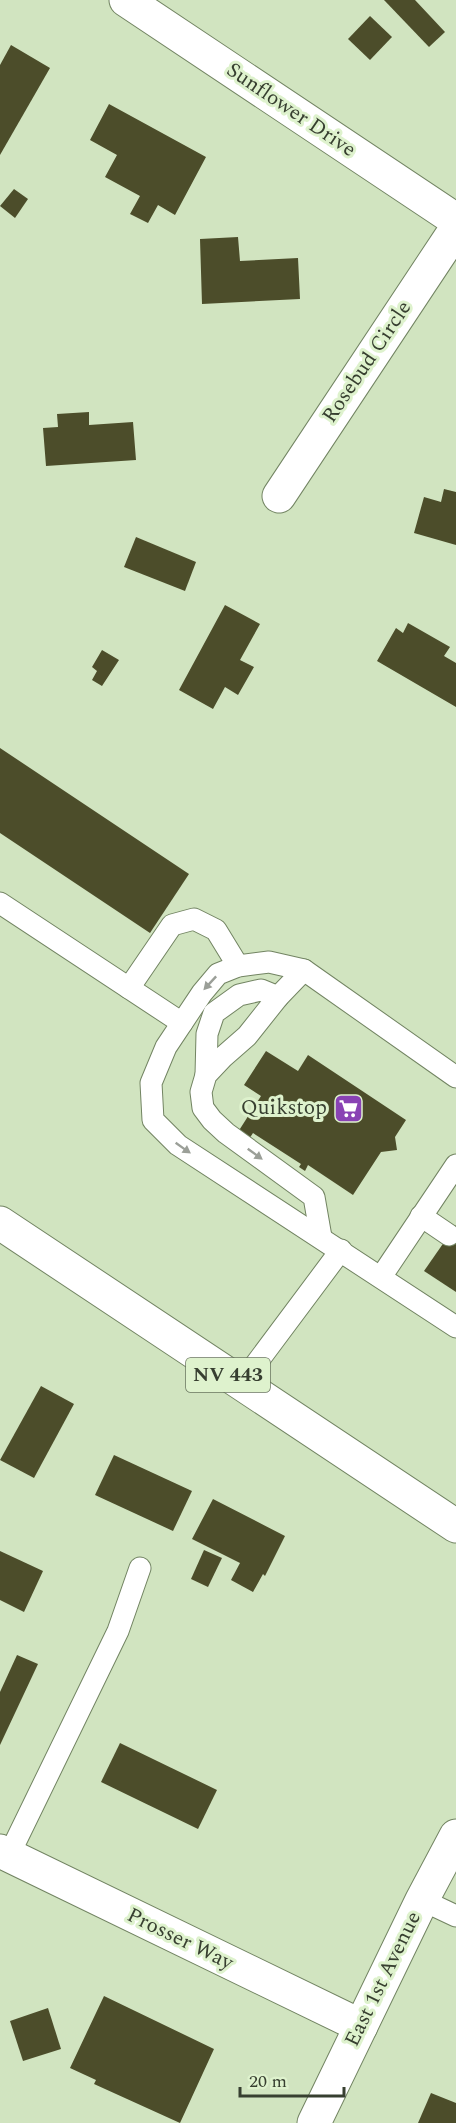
<svg xmlns="http://www.w3.org/2000/svg" width="456" height="2123" font-family="Spectral,serif">
  <rect width="100%" height="100%" fill="#d1e4c0"/>
  <g fill="#4c4d2a">
    <path d="M384,0H415L445,32L429,47Z"/>
    <path d="M370,16L392,37L370,60L348,39Z"/>
    <path d="M11,45L50,68L0,155V65Z"/>
    <path d="M109,104L206,157L175,215L158,205L148,223L130,214L140,196L105,177L117,155L90,140Z"/>
    <path d="M14,189L28,199L15,218L0,206Z"/>
    <path d="M238,237L240,261L298,258L300,299L202,304L200,239Z"/>
    <path d="M89,412V425L133,422L136,460L46,466L43,428L58,427L57,414Z"/>
    <path d="M444,489L456,492V545L414,533L424,497L441,502Z"/>
    <path d="M136,537L196,562L185,591L124,567Z"/>
    <path d="M225,605L260,624L240,660L254,667L238,695L225,687L213,709L179,690Z"/>
    <path d="M408,623L450,647L444,656L456,663V707L377,661L396,628L403,633Z"/>
    <path d="M102,650L119,660L102,686L92,680L97,671L92,667Z"/>
    <path d="M0,748L189,874L150,933L0,833Z"/>
    <path d="M266,1051L298,1071L308,1055L406,1120L395,1137L397,1150L381,1152L353,1195L308,1165L305,1171L299,1167L301,1164L253,1133L249,1139L238,1132L261,1096L244,1085Z"/>
    <path d="M456,1225V1292L424,1271Z"/>
    <path d="M41,1386L74,1404L34,1478L0,1460Z"/>
    <path d="M114,1455L192,1491L173,1531L95,1495Z"/>
    <path d="M213,1499L285,1536L265,1576L263,1574L253,1592L231,1580L240,1563L192,1539Z"/>
    <path d="M204,1550L222,1558L208,1587L191,1579Z"/>
    <path d="M0,1551L43,1571L24,1612L0,1600Z"/>
    <path d="M17,1655L38,1664L0,1745V1692Z"/>
    <path d="M120,1743L217,1790L198,1829L101,1782Z"/>
    <path d="M104,1996L214,2049L180,2123L94,2084L96,2080L70,2068Z"/>
    <path d="M48,2008L61,2049L23,2061L10,2021Z"/>
    <path d="M431,2093L456,2103V2123H418Z"/>
  </g>
  <g fill="none" stroke-linecap="round" stroke-linejoin="round">
    <defs>
      <g id="service">
        <path d="M0,903L182,1023"/>
        <path d="M304,970L278,997L247,1036L223,1057L206,1075L201,1092L203,1108L212,1120L226,1133L314,1197L321,1237"/>
        <path d="M129,988L172,925L194,919L216,930L238,966"/>
        <path d="M206,1075L207,1034L214,1013L239,995L261,990L278,997"/>
        <path d="M456,1077L304,970L269,962L238,966L218,974L202,993L166,1047L151,1083L153,1120L178,1145L456,1327"/>
        <path d="M421,1216L449,1235"/>
        <path d="M381,1277L456,1165"/>
        <path d="M241,1384L341,1250"/>
        <path d="M9,1855L118,1631L140,1568"/>
        <path d="M422,1900L456,1916"/>
      </g>
      <g id="minor">
        <path d="M126,0L456,220"/>
        <path d="M279,496L456,229"/>
        <path d="M0,1851L361,2026"/>
        <path d="M314,2123L422,1900L456,1836"/>
      </g>
      <path id="primary" d="M0,1223L456,1526"/>
    </defs>
    <use href="#service" stroke="#728462" stroke-width="23"/>
    <use href="#minor" stroke="#728462" stroke-width="35"/>
    <use href="#primary" stroke="#728462" stroke-width="35"/>
    <use href="#service" stroke="#fff" stroke-width="21"/>
    <use href="#minor" stroke="#fff" stroke-width="33"/>
    <use href="#primary" stroke="#fff" stroke-width="33"/>
  </g>
  <defs><path id="oneway-solid" d="M-6-.8H1V-3.2L6.5 0L1 3.2V.8H-6Z" transform="scale(1.5)"/></defs>
  <g fill="#9b9f98">
    <use href="#oneway-solid" transform="translate(210 983) rotate(133)"/>
    <use href="#oneway-solid" transform="translate(183 1148) rotate(35)"/>
    <use href="#oneway-solid" transform="translate(255 1154) rotate(36)"/>
  </g>
  <defs>
    <symbol id="supermarket-square" viewBox="-11 -11 22 22"><rect x="-9" y="-9" width="18" height="18" rx="4" fill="#8942b4" stroke="#def2cd"/><path d="M-6-5.5h2.5l.6 2H6L4.5 2H-2.5L-4.4-4H-6ZM-1.5 3.2a1.3 1.3 0 1 0 .1 0ZM3 3.2a1.3 1.3 0 1 0 .1 0Z" fill="#fff"/></symbol>
  </defs>
  <g fill-rule="evenodd">
    <use href="#supermarket-square" x="332" y="1092" width="33" height="33"/>
  </g>
  <g text-anchor="middle" dominant-baseline="central" stroke-width="6" stroke-linejoin="round" paint-order="stroke">
    <rect fill="#def2cd" stroke="#69755f" stroke-width="1.5" x="186" y="1358" width="84" height="34" rx="4.5"/>
    <g font-size="20" font-weight="bold" fill="#373f30">
      <text x="228" y="1375">NV 443</text>
    </g>
    <g font-size="21" fill="#373f30" stroke="#def2cd">
      <text transform="translate(291 110) rotate(34)">Sunflower Drive</text>
      <text transform="translate(367 362) rotate(-56)">Rosebud Circle</text>
      <text transform="translate(180 1939) rotate(26)">Prosser Way</text>
      <text transform="translate(383 1979) rotate(-64)">East 1st Avenue</text>
    </g>
    <g font-size="21" fill="#373f30" stroke="#def2cd" text-anchor="end">
      <text x="327" y="1108">Quikstop</text>
    </g>
  </g>
  <path d="M240 2087v9h104v-9" fill="none" stroke="#373f30" stroke-width="3"/>
  <text x="249" y="2087" font-size="18" fill="#373f30" stroke="#def2cd" stroke-width="4.5" paint-order="stroke">20 m</text>
</svg>
